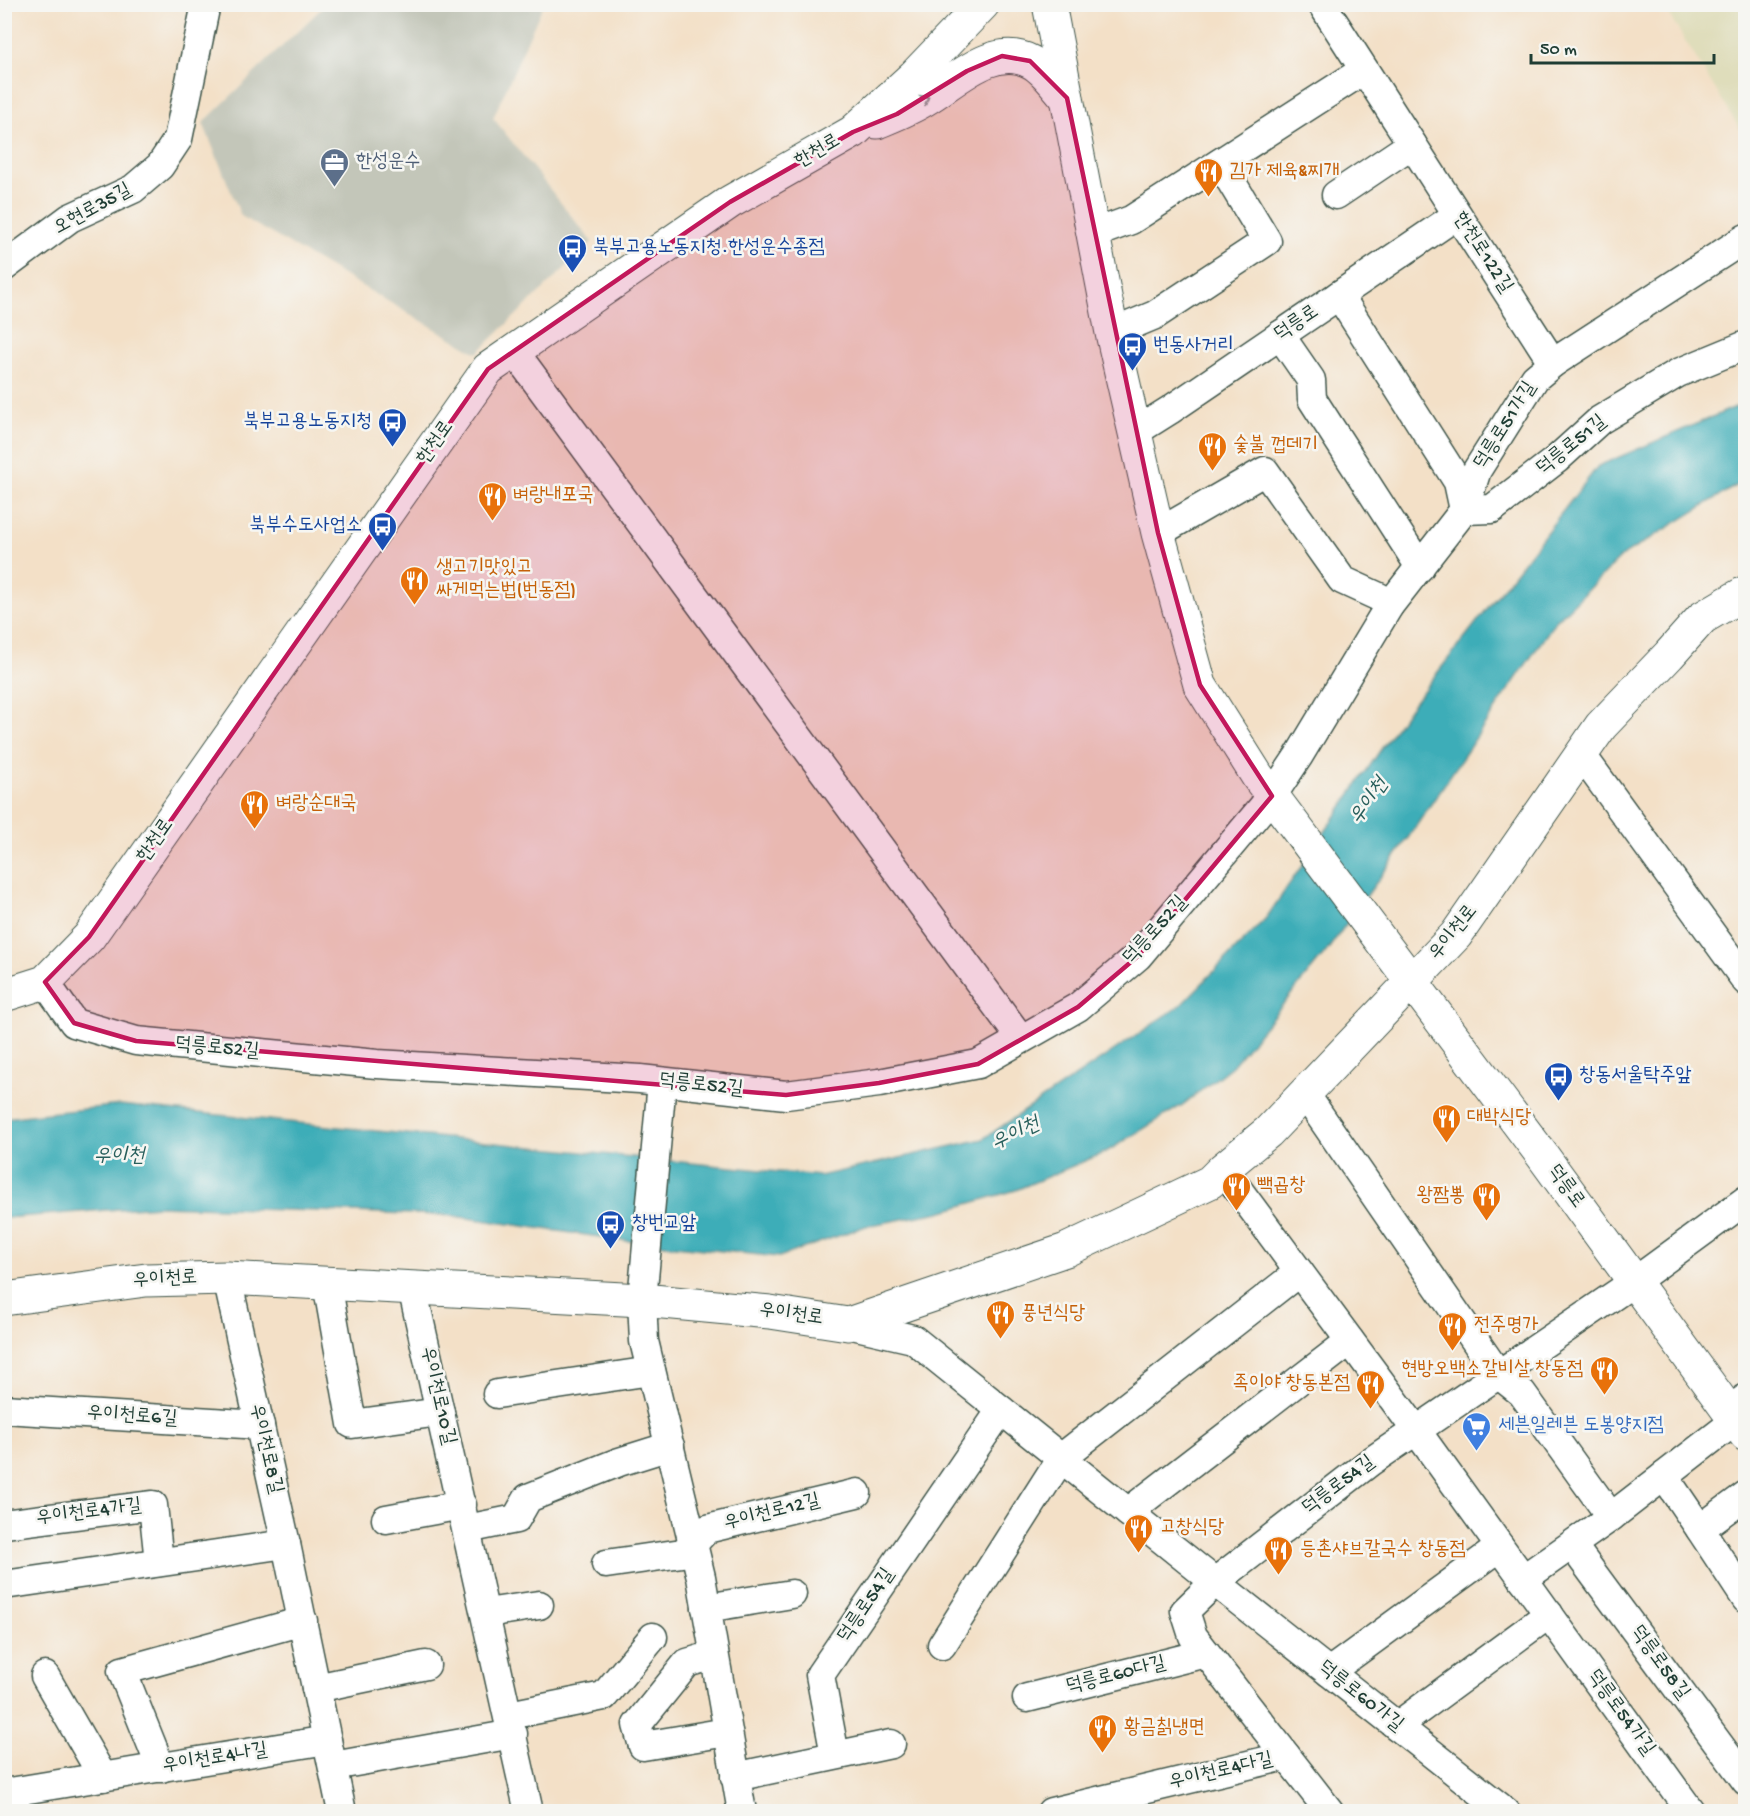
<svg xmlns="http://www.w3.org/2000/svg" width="1750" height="1816" font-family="'Gochi Hand','Poor Story',sans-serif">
  <rect width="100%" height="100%" fill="#f6f6f2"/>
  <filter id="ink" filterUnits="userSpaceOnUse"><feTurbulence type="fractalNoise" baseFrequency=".0167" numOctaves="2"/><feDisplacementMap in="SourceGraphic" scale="12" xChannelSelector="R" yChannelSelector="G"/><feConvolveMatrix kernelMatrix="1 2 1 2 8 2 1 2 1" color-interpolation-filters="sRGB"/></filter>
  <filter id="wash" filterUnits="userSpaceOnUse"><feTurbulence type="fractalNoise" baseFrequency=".008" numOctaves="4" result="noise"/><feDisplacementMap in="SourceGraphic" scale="24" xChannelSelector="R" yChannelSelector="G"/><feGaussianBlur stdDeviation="1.35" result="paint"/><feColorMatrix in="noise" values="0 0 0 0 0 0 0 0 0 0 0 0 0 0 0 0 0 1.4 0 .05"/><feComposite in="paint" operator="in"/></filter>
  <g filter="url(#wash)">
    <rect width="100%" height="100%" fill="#f3e0c7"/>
    <path fill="#dfddbb" d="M1663,5H1745V137Z"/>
    <path fill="#c3c6b9" d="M325,5H543L493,118L592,242L477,353L241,216L203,123Z"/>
    <path fill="#3dadb8" stroke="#2e7576" stroke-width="1.5" d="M1745,403V480L1622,556L1554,623L1397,854L1326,952L1232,1066L1184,1104L1106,1152L1016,1190L940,1212L866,1226L779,1257L628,1241L446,1215L158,1206L5,1218V1118L120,1105L820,1176L983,1139L1181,1005L1267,917L1403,717L1598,466Z"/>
  </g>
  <g filter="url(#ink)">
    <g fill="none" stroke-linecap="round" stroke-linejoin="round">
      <defs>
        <g id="minor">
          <path d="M1322,4L1553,363"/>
          <path d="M1336,195L1412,144"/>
          <path d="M1093,234L1131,220L1364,70"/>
          <path d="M4,267L70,218L133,189L160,166L178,139L206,4"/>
          <path d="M1339,295L1458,482L1464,510"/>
          <path d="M1112,333L1155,315L1267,241L1220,163"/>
          <path d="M1280,335L1311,380L1312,399L1420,567"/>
          <path d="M514,351L1021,1039"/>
          <path d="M1135,432L1170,410L1457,215"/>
          <path d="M1464,510L1492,509L1557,459L1600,420L1678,373L1746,345"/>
          <path d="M1158,533L1265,471L1342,580L1379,597L1389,606"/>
          <path d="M1581,754L1746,981"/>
          <path d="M45,982L74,1023L136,1041L377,1064L640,1079L786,1095L879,1083L978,1064L1078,1007L1138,956L1272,796L1298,757L1389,606L1464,510L1477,470L1535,378L1553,363L1746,238"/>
          <path d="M662,1082L642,1300L644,1341L701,1577L742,1812"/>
          <path d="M1305,1094L1498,1374L1522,1393L1611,1517"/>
          <path d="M1223,1169L1416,1430L1691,1812"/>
          <path d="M227,1278L286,1544L342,1812"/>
          <path d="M327,1283L352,1424L440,1412"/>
          <path d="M412,1287L529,1812"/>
          <path d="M848,1324L913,1339L1215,1582L1506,1812"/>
          <path d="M497,1394L651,1371"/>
          <path d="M4,1409L260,1425"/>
          <path d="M1728,1411L1746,1398"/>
          <path d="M1664,1476L1700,1529"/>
          <path d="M1746,1495L1700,1529L1746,1599"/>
          <path d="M1128,1512L1350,1341"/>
          <path d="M386,1519L462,1505"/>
          <path d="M4,1524L153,1505L159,1562"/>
          <path d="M467,1529L516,1519L528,1498L619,1462L670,1446"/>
          <path d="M1572,1545L1746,1781"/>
          <path d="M606,1564L682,1553L693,1544L707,1529L857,1493"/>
          <path d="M1523,1579L1611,1517L1735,1421"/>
          <path d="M4,1585L286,1544"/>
          <path d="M706,1608L792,1594"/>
          <path d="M486,1613L539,1605"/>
          <path d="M942,1645L1061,1458L1299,1272"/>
          <path d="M714,1655L687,1663L637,1725L643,1746L727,1732"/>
          <path d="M1329,1672L1500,1547"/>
          <path d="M45,1676L103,1777"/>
          <path d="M316,1688L426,1665"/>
          <path d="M1027,1698L1206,1653"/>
          <path d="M509,1715L604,1696L653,1637"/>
          <path d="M1397,1726L1549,1614"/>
          <path d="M835,1755L820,1675L1001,1410"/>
          <path d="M333,1766L513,1734"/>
          <path d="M161,1768L122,1671L303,1621"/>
          <path d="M735,1777L891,1744"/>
          <path d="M4,1793L327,1740"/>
          <path d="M1051,1812L1286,1756"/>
          <path d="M1330,1812L1193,1636L1185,1611L1215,1582L1370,1462L1634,1282L1746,1200"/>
        </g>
        <path id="tertiary" d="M4,1299L146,1280L227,1278L642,1300L770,1312L848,1324L1066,1250L1210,1182L1223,1169L1268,1132L1456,935L1601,726L1669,655L1702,618L1746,592"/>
        <g id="secondary">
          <path d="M1049,4L1112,333L1158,533L1200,685L1258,777L1542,1155L1746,1435"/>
          <path d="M877,122C894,115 912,108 927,98C957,80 994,42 1031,62C1045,69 1056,86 1067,98"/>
          <path d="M4,995L45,982L89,937L488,369L730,202L853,132L914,76L983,4"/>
        </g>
      </defs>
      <use href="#minor" stroke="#3f554a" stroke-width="31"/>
      <use href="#tertiary" stroke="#3f554a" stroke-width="35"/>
      <use href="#secondary" stroke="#3f554a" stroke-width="35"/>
      <use href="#minor" stroke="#fff" stroke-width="28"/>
      <use href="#tertiary" stroke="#fff" stroke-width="33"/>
      <use href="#secondary" stroke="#fff" stroke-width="33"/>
    </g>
    <defs><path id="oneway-chevron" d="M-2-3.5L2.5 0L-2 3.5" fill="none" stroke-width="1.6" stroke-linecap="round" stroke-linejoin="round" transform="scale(1.5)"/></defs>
    <use stroke="#8f9e9a" href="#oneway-chevron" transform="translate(925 99) rotate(-31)"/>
  </g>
  <path fill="#c2185b" fill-opacity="0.2" stroke="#c2185b" stroke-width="4.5" stroke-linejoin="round" d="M1002,56L1030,61L1067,98L1158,533L1200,685L1272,796L1138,956L1078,1007L978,1064L879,1083L786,1095L136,1041L74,1023L45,982L89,937L488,369L730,202L853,132L897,114L967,71Z"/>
  <defs>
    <symbol id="office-pin" viewBox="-11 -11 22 30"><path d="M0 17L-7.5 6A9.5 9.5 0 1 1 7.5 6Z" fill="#5c6f8a" stroke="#f6f6f2"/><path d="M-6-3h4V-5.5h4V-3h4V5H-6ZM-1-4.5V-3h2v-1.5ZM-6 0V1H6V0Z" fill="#fff"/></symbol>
    <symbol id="restaurant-pin" viewBox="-11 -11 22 30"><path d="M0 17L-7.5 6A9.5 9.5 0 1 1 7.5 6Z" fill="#e8710a" stroke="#f6f6f2"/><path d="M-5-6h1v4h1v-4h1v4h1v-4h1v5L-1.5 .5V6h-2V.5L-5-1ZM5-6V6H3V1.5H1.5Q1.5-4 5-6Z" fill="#fff"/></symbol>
    <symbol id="bus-pin" viewBox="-11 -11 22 30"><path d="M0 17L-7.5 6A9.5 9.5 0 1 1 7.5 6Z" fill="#1a4fb4" stroke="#f6f6f2"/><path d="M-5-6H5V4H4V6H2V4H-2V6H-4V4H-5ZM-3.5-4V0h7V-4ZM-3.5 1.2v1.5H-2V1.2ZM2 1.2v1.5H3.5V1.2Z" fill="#fff"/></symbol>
    <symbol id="supermarket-pin" viewBox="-11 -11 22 30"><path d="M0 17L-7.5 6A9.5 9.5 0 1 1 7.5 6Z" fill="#3f7fe0" stroke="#f6f6f2"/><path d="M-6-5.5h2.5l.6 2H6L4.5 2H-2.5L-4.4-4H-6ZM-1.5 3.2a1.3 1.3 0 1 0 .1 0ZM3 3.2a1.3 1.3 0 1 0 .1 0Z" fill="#fff"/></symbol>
  </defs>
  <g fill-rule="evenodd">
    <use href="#office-pin" x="318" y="146" width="33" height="45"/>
    <use href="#restaurant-pin" x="1192" y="156" width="33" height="45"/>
    <use href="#bus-pin" x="556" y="232" width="33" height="45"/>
    <use href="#bus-pin" x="1116" y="330" width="33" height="45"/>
    <use href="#bus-pin" x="376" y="406" width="33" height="45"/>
    <use href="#restaurant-pin" x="1196" y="430" width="33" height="45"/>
    <use href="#restaurant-pin" x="476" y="480" width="33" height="45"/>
    <use href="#bus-pin" x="366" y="510" width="33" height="45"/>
    <use href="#restaurant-pin" x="398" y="564" width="33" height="45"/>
    <use href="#restaurant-pin" x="238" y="788" width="33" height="45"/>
    <use href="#bus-pin" x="1542" y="1060" width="33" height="45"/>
    <use href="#restaurant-pin" x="1430" y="1102" width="33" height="45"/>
    <use href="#restaurant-pin" x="1220" y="1170" width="33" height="45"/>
    <use href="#restaurant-pin" x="1470" y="1180" width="33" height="45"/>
    <use href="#bus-pin" x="594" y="1208" width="33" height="45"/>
    <use href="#restaurant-pin" x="984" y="1298" width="33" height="45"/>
    <use href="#restaurant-pin" x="1436" y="1310" width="33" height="45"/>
    <use href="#restaurant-pin" x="1588" y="1354" width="33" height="45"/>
    <use href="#restaurant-pin" x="1354" y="1368" width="33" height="45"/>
    <use href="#supermarket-pin" x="1460" y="1410" width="33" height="45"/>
    <use href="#restaurant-pin" x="1122" y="1512" width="33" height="45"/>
    <use href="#restaurant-pin" x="1262" y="1534" width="33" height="45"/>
    <use href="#restaurant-pin" x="1086" y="1712" width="33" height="45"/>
  </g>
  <g text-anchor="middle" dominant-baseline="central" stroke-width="5" stroke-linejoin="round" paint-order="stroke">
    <g font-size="20" fill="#1f3d34" stroke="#f6f6f2">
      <text transform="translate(818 152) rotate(-30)">한천로</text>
      <text transform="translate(93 210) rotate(-29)">오현로35길</text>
      <text transform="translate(1482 253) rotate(57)">한천로122길</text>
      <text transform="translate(1297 324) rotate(-34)">덕릉로</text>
      <text transform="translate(1506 426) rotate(-58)">덕릉로51가길</text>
      <text transform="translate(436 443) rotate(-55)">한천로</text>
      <text transform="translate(1572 446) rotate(-39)">덕릉로51길</text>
      <text transform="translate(156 841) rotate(-55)">한천로</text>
      <text transform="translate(1156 931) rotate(-48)">덕릉로52길</text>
      <text transform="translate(1454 933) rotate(-51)">우이천로</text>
      <text transform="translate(217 1049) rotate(5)">덕릉로52길</text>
      <text transform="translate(701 1086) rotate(6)">덕릉로52길</text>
      <text transform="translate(1565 1187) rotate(54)">덕릉로</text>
      <text transform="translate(165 1280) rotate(-3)">우이천로</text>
      <text transform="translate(791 1315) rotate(8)">우이천로</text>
      <text transform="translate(437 1396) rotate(77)">우이천로10길</text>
      <text transform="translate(132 1417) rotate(4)">우이천로6길</text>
      <text transform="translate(265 1449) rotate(77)">우이천로8길</text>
      <text transform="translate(1339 1486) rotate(-37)">덕릉로54길</text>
      <text transform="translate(89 1513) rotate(-7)">우이천로4가길</text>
      <text transform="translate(772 1513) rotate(-14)">우이천로12길</text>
      <text transform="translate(867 1606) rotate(-56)">덕릉로54길</text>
      <text transform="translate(1659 1663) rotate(54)">덕릉로58길</text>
      <text transform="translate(1116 1676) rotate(-14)">덕릉로60다길</text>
      <text transform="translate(1360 1697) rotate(38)">덕릉로60가길</text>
      <text transform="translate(1620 1713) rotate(54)">덕릉로54가길</text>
      <text transform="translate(215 1759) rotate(-9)">우이천로4나길</text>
      <text transform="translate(1221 1772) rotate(-13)">우이천로4다길</text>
    </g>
    <g font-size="20" fill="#4e5e75" stroke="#f6f6f2" text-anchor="start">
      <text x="356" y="162">한성운수</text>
    </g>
    <g font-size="20" fill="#c56008" stroke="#f6f6f2" text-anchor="start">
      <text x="1229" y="172">김가 제육&amp;찌개</text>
      <text x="1233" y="446">숯불 껍데기</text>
      <text x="513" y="496">벼랑내포국</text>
      <text x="436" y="568">생고기맛있고<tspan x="436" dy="23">싸게먹는법(번동점)</tspan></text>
      <text x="276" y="804">벼랑순대국</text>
      <text x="1467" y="1118">대박식당</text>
      <text x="1257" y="1186">빽곱창</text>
      <text x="1465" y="1196" text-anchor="end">왕짬뽕</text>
      <text x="1021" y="1314">풍년식당</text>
      <text x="1474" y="1326">전주명가</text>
      <text x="1583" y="1370" text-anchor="end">현방오백소갈비살 창동점</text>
      <text x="1350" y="1384" text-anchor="end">족이야 창동본점</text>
      <text x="1160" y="1528">고창식당</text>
      <text x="1300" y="1550">등촌샤브칼국수 창동점</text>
      <text x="1124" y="1728">황금칡냉면</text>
    </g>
    <g font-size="20" fill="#164399" stroke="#f6f6f2" text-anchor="start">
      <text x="593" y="248">북부고용노동지청.한성운수종점</text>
      <text x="1153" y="346">번동사거리</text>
      <text x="372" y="422" text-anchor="end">북부고용노동지청</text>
      <text x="362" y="526" text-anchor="end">북부수도사업소</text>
      <text x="1579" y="1076">창동서울탁주앞</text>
      <text x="632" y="1224">창번교앞</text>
    </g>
    <g font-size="20" fill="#366cbe" stroke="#f6f6f2" text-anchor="start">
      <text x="1498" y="1426">세븐일레븐 도봉양지점</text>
    </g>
    <g font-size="21" font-style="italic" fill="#285f5c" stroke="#f6f6f2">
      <text transform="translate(1370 802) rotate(-55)">우이천</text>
      <text transform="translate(1016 1135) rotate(-26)">우이천</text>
      <text x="119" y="1157">우이천</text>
    </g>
  </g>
  <rect width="1750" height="1816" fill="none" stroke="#f6f6f2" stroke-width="24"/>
  <path d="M1531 54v9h183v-9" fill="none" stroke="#1f3d34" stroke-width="3"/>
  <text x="1540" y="54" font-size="18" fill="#1f3d34" stroke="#f6f6f2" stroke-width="4.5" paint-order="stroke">50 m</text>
</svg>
